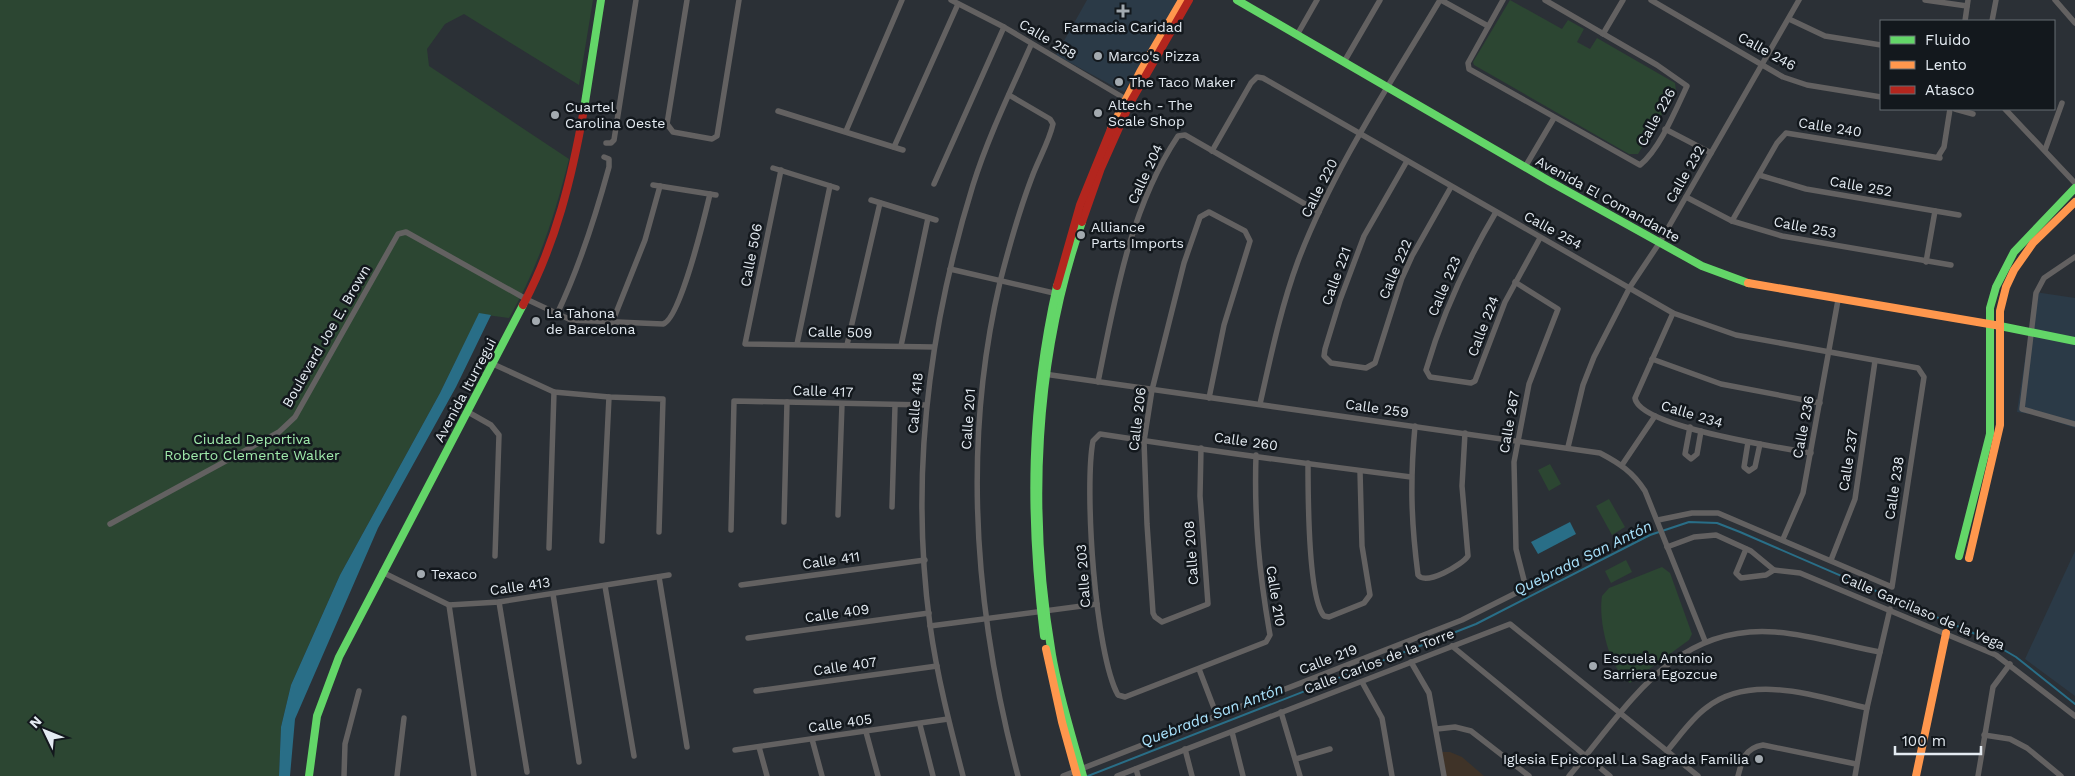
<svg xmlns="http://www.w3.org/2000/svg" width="2075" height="776" font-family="'Work Sans',sans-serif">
  <rect width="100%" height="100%" fill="#2b3036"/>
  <g fill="#2b3a47">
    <path d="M1087,0H1178L1124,92L1056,55Z"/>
    <path d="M2035,292L2075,298V428L2036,415L2017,412Z"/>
    <path d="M2075,551V696L2025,659Z"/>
  </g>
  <path fill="#3f3328" d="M1442,752H1450L1462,757L1484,776H1446Z"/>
  <g fill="#2c4632">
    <path d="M0,0H593L579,85L464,14L445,24L427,49L429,66L569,159C555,215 538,268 509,318L479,314L440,393L340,575L291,685L281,727L279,776H0Z"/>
    <path d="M1510,0L1562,29L1568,20L1584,29L1577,42L1590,49L1597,38L1675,83L1676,91L1638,154H1629L1474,65L1473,62Z"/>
    <path d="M1550,464L1561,484L1549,491L1538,470Z"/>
    <path d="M1609,499L1625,527L1612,535L1596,506Z"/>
    <path d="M1626,560L1632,572L1611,583L1605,571Z"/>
    <path d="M1662,567L1670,573L1692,634L1689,640L1630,683C1609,670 1598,620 1602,596L1609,588Z"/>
  </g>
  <g fill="#296e87">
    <path d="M479,313L491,315L456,387L378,528L295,719L290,776H279L281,727L291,685L340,575L440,393Z"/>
    <path d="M1570,522L1576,534L1538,554L1531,542Z"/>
  </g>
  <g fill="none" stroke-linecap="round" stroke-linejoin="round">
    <path stroke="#296e87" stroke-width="2" d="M1088,776L1476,624L1650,535L1689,522L1717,523L1740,532L1980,636L2016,657L2075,704"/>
    <g stroke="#636161" stroke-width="5.5">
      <path d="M687,0L667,124L673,132L712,139L717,136L739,0"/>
      <path d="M951,0L1004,27L1129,101"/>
      <path d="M1441,0L1488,26"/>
      <path d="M1503,0L1468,63L1469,69L1640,165C1660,149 1676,109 1687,86L1657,65L1545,0"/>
      <path d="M1651,0L1783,77L1807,85L1881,97"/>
      <path d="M1925,0L1967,6"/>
      <path d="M2055,0L2075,23"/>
      <path d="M1789,19L1825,36L1881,45"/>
      <path d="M1965,21L1968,0"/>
      <path d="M1992,21L1996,0"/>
      <path d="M1603,34L1623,0"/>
      <path d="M1297,35L1317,0"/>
      <path d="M1344,62L1380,0"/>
      <path d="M1009,95L1050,119L1053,124C1049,142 1038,160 1032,177C1019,211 1009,247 1000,282C961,447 975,614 1018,776"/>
      <path d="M1955,109L1973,114"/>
      <path d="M2005,109L2075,183"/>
      <path d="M778,111L903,150"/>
      <path d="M1665,129L1711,153"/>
      <path d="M846,131L902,0"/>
      <path d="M606,143H611L614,140L636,0"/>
      <path d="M894,147L958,4"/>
      <path d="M2045,150L2062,103"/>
      <path d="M1212,151L1251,83L1257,77L1263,78L1673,313L1736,335L1918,368L1924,377L1892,587L1718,513H1692L1658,520"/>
      <path d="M1407,161L1364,236L1340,300L1325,349L1324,356L1331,363L1366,368L1375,363L1402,278L1412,256L1451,187"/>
      <path d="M1525,167L1554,118"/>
      <path d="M773,168L837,188"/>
      <path d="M781,170L745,344L934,347"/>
      <path d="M1759,175L1806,189L1959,215"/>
      <path d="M934,184L1004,27"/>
      <path d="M653,185L716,195"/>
      <path d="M1686,197L1732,221L1782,236L1951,265"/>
      <path d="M871,200L936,220"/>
      <path d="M1496,212C1465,264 1443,312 1426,370L1430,377L1471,383L1475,381L1505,302L1540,238"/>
      <path d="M1732,221L1777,143L1786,133L1940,158L1939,155L1944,147L1950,109"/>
      <path d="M2075,257L2044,278L2036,293L2022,409L2075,424"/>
      <path d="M1926,262L1935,211"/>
      <path d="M950,269L1058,294"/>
      <path d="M1673,313L1635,398C1639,427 1782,448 1811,453"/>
      <path d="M557,314C580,266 595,218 609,167V159L604,157"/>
      <path d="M612,323L645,240L660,186"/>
      <path d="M797,344L830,186"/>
      <path d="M847,345L880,203"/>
      <path d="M901,346L928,218"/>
      <path d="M1652,359L1721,384L1820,403"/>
      <path d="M493,364L554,392L609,397L663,399L659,532"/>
      <path d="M1044,374L1600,453C1619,463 1633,472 1645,491L1705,641"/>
      <path d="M1098,382C1115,298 1130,208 1178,136L1185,135L1319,212"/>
      <path d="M1260,404C1271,355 1281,307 1298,261C1333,169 1390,84 1440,0"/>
      <path d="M468,412L491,425L499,435L495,556"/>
      <path d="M1415,426C1410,481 1411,521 1418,575C1426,586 1462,565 1468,556L1462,486L1465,433"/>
      <path d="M1690,427L1685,454L1691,459L1697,454L1701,431"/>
      <path d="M1748,442L1744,467L1749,471L1755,467L1760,444"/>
      <path d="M1568,447L1583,385L1594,357L1630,287L1660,242L1799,0"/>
      <path d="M1201,448L1200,496L1208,604L1162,622L1155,617L1153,613L1147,524L1144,441L1152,390L1184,263L1200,217L1209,212L1245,231L1250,241L1224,325L1209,398"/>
      <path d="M1256,455C1254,518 1259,572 1270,635L1266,642L1125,697L1118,695C1095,654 1084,488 1093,441L1100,434C1204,450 1307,464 1411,477"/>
      <path d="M1308,463C1308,492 1308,598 1324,616L1329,617L1364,603L1370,595L1362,546L1360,471"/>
      <path d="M1622,465L1655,416"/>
      <path d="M892,507L895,406"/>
      <path d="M838,515L842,404"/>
      <path d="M784,522L787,402"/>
      <path d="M110,524L279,432L295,417L398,234L406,232L526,299L571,320L663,324C680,319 705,215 710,194"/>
      <path d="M731,530L734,401L926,405"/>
      <path d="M1783,539L1803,493L1838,300"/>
      <path d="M602,541L609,397"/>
      <path d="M1667,547L1694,537L1716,535L1751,551L1774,570"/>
      <path d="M549,548L554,392"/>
      <path d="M1746,549L1736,573L1741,578L1766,575L1774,570L1800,573L1996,655L2075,716"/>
      <path d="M1831,560L1855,499L1875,361"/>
      <path d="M382,572L449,605L499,602L669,575"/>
      <path d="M659,577L687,747"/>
      <path d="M741,585L925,560"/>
      <path d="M605,586L634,756"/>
      <path d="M553,594L579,762"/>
      <path d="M499,602L527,772"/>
      <path d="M449,605L474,776"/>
      <path d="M930,626L1097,604"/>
      <path d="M748,638L929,613"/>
      <path d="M1452,646L1610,776"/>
      <path d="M1411,662L1429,693L1444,776"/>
      <path d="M1199,669L1217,716"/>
      <path d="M1362,682L1382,718L1392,776"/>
      <path d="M756,691L937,666"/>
      <path d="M1281,712L1300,776"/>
      <path d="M920,725L933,776"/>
      <path d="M1437,729L1455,727L1471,731L1529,776"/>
      <path d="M866,732L878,776"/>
      <path d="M1232,732L1243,776"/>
      <path d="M1984,735L2010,739L2027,748L2061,776"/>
      <path d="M812,739L822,776"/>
      <path d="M759,747L767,776"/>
      <path d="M1185,749L1192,776"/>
      <path d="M735,750L948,719"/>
      <path d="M1667,751C1679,737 1691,719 1706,708C1751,672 1817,697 1867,708"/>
      <path d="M1296,759L1330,749"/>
      <path d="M1136,769L1138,776"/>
      <path d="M344,776L345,744L359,691"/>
      <path d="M397,776L404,718"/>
      <path d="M963,776C950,726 937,676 930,625C910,477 929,327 973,185C988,137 1011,90 1031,45"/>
      <path d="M1063,776L1462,620L1522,590L1525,584L1516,549L1514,462L1529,384L1558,309L1515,282"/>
      <path d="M1117,776L1510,624L1698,776"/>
      <path d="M1569,776C1627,708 1672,624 1775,632C1808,634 1847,646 1880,652"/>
      <path d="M1738,776C1742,760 1745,748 1763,745L1856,764"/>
      <path d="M1855,776L1867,708L1890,609"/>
      <path d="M1978,776L1993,687L2010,664"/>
    </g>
    <g stroke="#63d668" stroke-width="8">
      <path d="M1237,0L1549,181L1702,266L1748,283"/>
      <path d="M584,109L601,0"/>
      <path d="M1082,222C1034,359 1028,514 1052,655C1059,696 1072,736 1083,776"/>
      <path d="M1995,325L2075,341"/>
      <path d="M1959,556L1990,434V308L1996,287L2014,252L2075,188"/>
      <path d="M1044,636C1029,514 1030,406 1057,286"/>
      <path d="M309,776L317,716L339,657L523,305"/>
    </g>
    <g stroke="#ff974d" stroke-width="8">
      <path d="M1111,129L1140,72L1182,0"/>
      <path d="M1748,283L1995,325"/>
      <path d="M1969,558L2000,425V311L2006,287L2014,270L2033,243L2075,202"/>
      <path d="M1046,649L1062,722L1077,776"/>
      <path d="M1916,776L1946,633"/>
    </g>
    <g stroke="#b3261e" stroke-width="8">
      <path d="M1082,222L1101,168L1130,103L1189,0"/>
      <path d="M1057,286L1080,205L1111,129"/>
      <path d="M523,305C556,243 572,177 584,109"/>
    </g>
  </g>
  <g fill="#a3aab0" stroke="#13181d" stroke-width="2">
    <path d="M1120.5 3.5h5v5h5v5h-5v5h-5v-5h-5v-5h5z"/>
    <circle cx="1098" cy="56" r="5"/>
    <circle cx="1119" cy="82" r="5"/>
    <circle cx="1098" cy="113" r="5"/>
    <circle cx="555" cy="115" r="5"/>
    <circle cx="1081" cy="235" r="5"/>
    <circle cx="536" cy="321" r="5"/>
    <circle cx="421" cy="574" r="5"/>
    <circle cx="1593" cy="666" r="5"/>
    <circle cx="1759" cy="759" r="5"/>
  </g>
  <g text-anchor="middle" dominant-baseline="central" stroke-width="5" stroke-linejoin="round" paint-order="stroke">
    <g font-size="14" fill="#e4ebf2" stroke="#13181d" text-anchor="start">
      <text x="1123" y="27" text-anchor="middle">Farmacia Caridad</text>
      <text x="1108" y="56">Marco's Pizza</text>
      <text x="1129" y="82">The Taco Maker</text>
      <text x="1108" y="105">Altech - The<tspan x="1108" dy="16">Scale Shop</tspan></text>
      <text x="565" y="107">Cuartel<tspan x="565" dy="16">Carolina Oeste</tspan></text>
      <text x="1091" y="227">Alliance<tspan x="1091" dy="16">Parts Imports</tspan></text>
      <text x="546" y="313">La Tahona<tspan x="546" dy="16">de Barcelona</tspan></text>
      <text x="431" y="574">Texaco</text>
      <text x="1603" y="658">Escuela Antonio<tspan x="1603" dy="16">Sarriera Egozcue</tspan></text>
      <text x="1749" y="759" text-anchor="end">Iglesia Episcopal La Sagrada Familia</text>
    </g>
    <g font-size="14" fill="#e4ebf2" stroke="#13181d">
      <text transform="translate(1048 39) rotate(31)">Calle 258</text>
      <text transform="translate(1767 51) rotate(29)">Calle 246</text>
      <text transform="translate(1656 117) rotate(-61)">Calle 226</text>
      <text transform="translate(1830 127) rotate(9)">Calle 240</text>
      <text transform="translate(1145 174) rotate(-65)">Calle 204</text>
      <text transform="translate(1685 174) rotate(-60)">Calle 232</text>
      <text transform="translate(1861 186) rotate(10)">Calle 252</text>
      <text transform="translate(1319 188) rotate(-63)">Calle 220</text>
      <text transform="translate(1608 199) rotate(29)">Avenida El Comandante</text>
      <text transform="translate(1805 227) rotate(11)">Calle 253</text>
      <text transform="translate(1553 230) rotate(29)">Calle 254</text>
      <text transform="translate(751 255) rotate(-79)">Calle 506</text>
      <text transform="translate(1395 269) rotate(-67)">Calle 222</text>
      <text transform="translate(1336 276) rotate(-70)">Calle 221</text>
      <text transform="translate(1444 286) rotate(-67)">Calle 223</text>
      <text transform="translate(1483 326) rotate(-69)">Calle 224</text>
      <text transform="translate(840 332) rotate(1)">Calle 509</text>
      <text transform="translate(326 336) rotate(-60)">Boulevard Joe E. Brown</text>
      <text transform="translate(465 390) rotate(-62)">Avenida Iturregui</text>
      <text transform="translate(823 391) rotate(2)">Calle 417</text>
      <text transform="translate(915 403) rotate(-85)">Calle 418</text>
      <text transform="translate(1377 408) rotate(8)">Calle 259</text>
      <text transform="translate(1692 414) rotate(17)">Calle 234</text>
      <text transform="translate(968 419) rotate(-86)">Calle 201</text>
      <text transform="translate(1137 419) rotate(-83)">Calle 206</text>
      <text transform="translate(1509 422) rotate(-80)">Calle 267</text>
      <text transform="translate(1803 427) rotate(-79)">Calle 236</text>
      <text transform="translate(1246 441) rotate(8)">Calle 260</text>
      <text transform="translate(1848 460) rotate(-81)">Calle 237</text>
      <text transform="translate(1894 488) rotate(-81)">Calle 238</text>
      <text transform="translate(1191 553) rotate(-94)">Calle 208</text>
      <text transform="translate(831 560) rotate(-8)">Calle 411</text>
      <text transform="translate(1083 576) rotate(-94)">Calle 203</text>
      <text transform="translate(520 586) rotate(-8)">Calle 413</text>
      <text transform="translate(1276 596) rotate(81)">Calle 210</text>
      <text transform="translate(1923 611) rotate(23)">Calle Garcilaso de la Vega</text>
      <text transform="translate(837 613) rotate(-8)">Calle 409</text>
      <text transform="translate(1328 659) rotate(-21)">Calle 219</text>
      <text transform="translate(1379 661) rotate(-21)">Calle Carlos de la Torre</text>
      <text transform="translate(845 666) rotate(-8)">Calle 407</text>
      <text transform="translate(840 723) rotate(-8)">Calle 405</text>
    </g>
    <g font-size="14" fill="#a0ebac" stroke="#13181d">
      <text x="252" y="439">Ciudad Deportiva<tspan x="252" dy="16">Roberto Clemente Walker</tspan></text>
    </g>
    <g font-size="15" font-style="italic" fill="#abe4fe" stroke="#13181d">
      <text transform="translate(1583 558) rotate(-26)">Quebrada San Antón</text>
      <text transform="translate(1212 715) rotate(-21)">Quebrada San Antón</text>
    </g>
  </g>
  <rect x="1880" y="20" width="175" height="90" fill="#13181d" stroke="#676c72"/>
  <rect x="1890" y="36" width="25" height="8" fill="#63d668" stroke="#676c72"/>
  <text x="1925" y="45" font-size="15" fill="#e4ebf2">Fluido</text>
  <rect x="1890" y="61" width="25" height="8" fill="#ff974d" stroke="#676c72"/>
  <text x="1925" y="70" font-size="15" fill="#e4ebf2">Lento</text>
  <rect x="1890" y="86" width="25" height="8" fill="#b3261e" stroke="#676c72"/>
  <text x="1925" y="95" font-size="15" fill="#e4ebf2">Atasco</text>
  <g transform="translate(45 731) rotate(313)" stroke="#13181d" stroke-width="4" paint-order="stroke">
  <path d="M0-4L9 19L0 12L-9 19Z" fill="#e4ebf2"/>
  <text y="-8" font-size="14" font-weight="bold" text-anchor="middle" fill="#e4ebf2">N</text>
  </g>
  <path d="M1895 746v8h86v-8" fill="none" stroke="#e4ebf2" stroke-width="2.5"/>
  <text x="1902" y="746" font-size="15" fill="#e4ebf2" stroke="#13181d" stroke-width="4" paint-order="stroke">100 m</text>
</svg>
